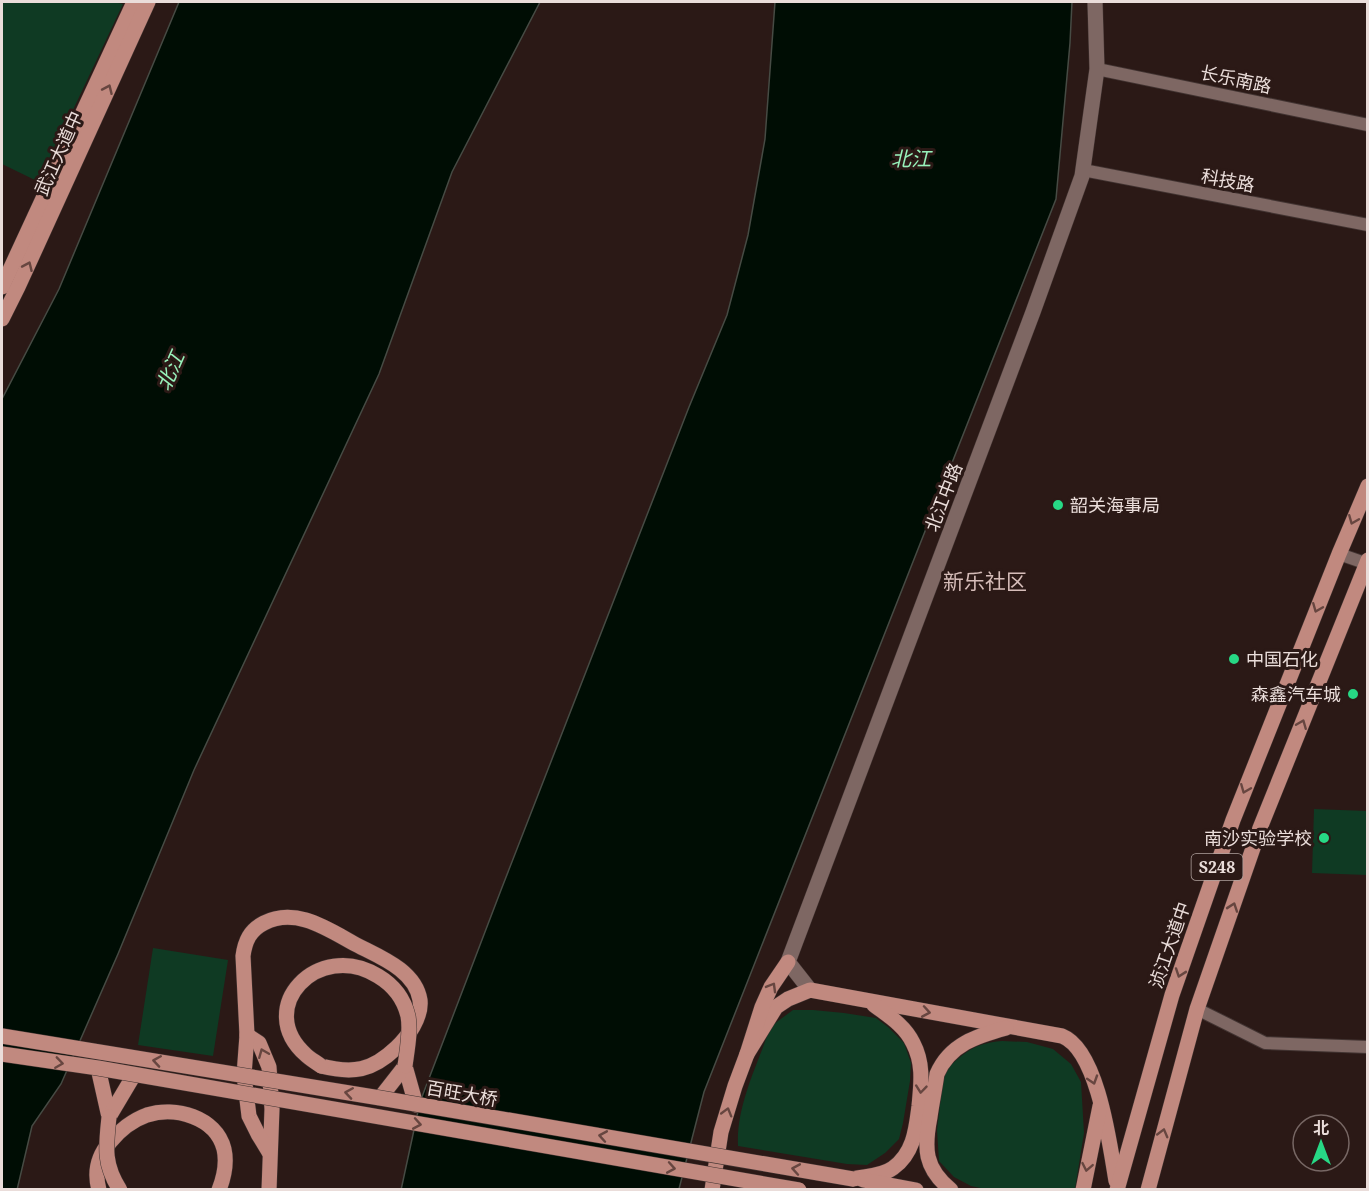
<svg xmlns="http://www.w3.org/2000/svg" width="1369" height="1191" font-family="'Noto Serif','Noto Sans SC',serif">
  <rect width="100%" height="100%" fill="#2b1916"/>
  <g fill="#0f3a23">
    <path d="M2,2H114L123,4L39,182L2,164Z"/>
    <path d="M1314,809L1367,811V875L1312,873Z"/>
    <path d="M153,948L228,960L213,1056L138,1045Z"/>
    <path d="M793,1010H813L844,1013L876,1018L888,1027L904,1043L911,1063L910,1081L903,1123L899,1139L885,1153L867,1165L847,1164L738,1146C736,1106 757,1066 770,1028L778,1021Z"/>
    <path d="M1002,1041L1027,1042L1053,1049L1071,1064L1081,1082L1084,1133L1075,1189H985L971,1186L954,1177L939,1161L937,1130L944,1071C966,1052 972,1044 1002,1041Z"/>
  </g>
  <g fill="#000d04" stroke="#464b44" stroke-width="1.5">
    <path d="M179,2H540L452,172L379,374L194,770L118,954L61,1084L32,1126L17,1190L2,1189V399L59,289Z"/>
    <path d="M775,2H1072L1070,43L1056,199L704,1092L679,1189L401,1190L420,1102L501,890L689,407L727,315L748,235L765,139Z"/>
  </g>
  <g fill="none" stroke-linecap="round" stroke-linejoin="round">
    <defs>
      <g id="street">
        <path d="M1097,69L1368,125"/>
        <path d="M1083,170L1368,225"/>
        <path d="M1339,554L1368,564"/>
        <path d="M1197,1009L1265,1043L1368,1047"/>
      </g>
      <path id="secondary" d="M810,990L788,962L1033,312L1082,176L1097,69L1095,2"/>
      <g id="primary">
        <path d="M2,287L134,2"/>
        <path d="M2,319L18,287L148,2"/>
        <path d="M247,1035L259,1043L269,1067L272,1109L269,1190"/>
        <path d="M747,1054L776,1007L788,999L810,990L1062,1036C1098,1050 1110,1146 1116,1181"/>
        <path d="M405,1066L416,1105"/>
        <path d="M98,1068L109,1117"/>
        <path d="M380,1098L405,1066"/>
        <path d="M109,1117L134,1075"/>
        <path d="M269,1152L258,1134L249,1116L244,1075L247,1035L243,956C245,941 250,930 264,923C295,907 326,928 353,943C377,956 415,969 420,1000C422,1017 408,1037 396,1048C372,1071 353,1074 321,1066"/>
        <path d="M853,1179C867,1176 882,1176 893,1168C914,1153 916,1129 919,1106C921,1084 924,1064 913,1043C905,1026 889,1016 874,1005"/>
        <path d="M863,1180L916,1190"/>
        <path d="M99,1190C94,1172 98,1156 110,1142C119,1131 133,1120 147,1115C175,1106 216,1117 224,1149C227,1162 224,1177 219,1190"/>
        <path d="M712,1190L721,1132L735,1086L747,1054L762,1007L771,987L788,962"/>
        <path d="M951,1190C924,1168 924,1148 930,1117C932,1103 935,1088 937,1074C950,1044 977,1036 1006,1028"/>
        <path d="M1083,1190L1100,1106"/>
        <path d="M1117,1190L1172,995L1233,820L1339,554L1368,486"/>
        <path d="M1148,1190L1197,1009L1260,828L1368,560"/>
      </g>
    </defs>
    <use href="#street" stroke="#423432" stroke-width="14"/>
    <use href="#secondary" stroke="#423432" stroke-width="16"/>
    <use href="#primary" stroke="#423432" stroke-width="16"/>
    <use href="#street" stroke="#7e6763" stroke-width="12"/>
    <use href="#secondary" stroke="#7e6763" stroke-width="15"/>
    <use href="#primary" stroke="#c1897f" stroke-width="15"/>
    <defs>
      <g id="primary-bridge">
        <path d="M2,1036L380,1098L853,1179"/>
        <path d="M2,1054L98,1068L799,1190"/>
        <path d="M321,1066C316,1062 310,1059 306,1055C253,1008 318,939 378,976C393,985 404,999 408,1016C411,1032 407,1050 405,1066"/>
        <path d="M109,1117C106,1146 103,1164 120,1190"/>
      </g>
    </defs>
    <use href="#primary-bridge" stroke="#423432" stroke-width="16" stroke-linecap="butt"/>
    <use href="#primary-bridge" stroke="#c1897f" stroke-width="15"/>
  </g>
  <defs><path id="oneway-chevron" d="M-2-3.5L2.5 0L-2 3.5" fill="none" stroke-width="1.6" stroke-linecap="round" stroke-linejoin="round" transform="scale(1.5)"/></defs>
  <g stroke="#674640">
    <use href="#oneway-chevron" transform="translate(108 89) rotate(-66)"/>
    <use href="#oneway-chevron" transform="translate(28 266) rotate(-66)"/>
    <use href="#oneway-chevron" transform="translate(1353 520) rotate(112)"/>
    <use href="#oneway-chevron" transform="translate(1317 608) rotate(112)"/>
    <use href="#oneway-chevron" transform="translate(1302 724) rotate(-68)"/>
    <use href="#oneway-chevron" transform="translate(1245 789) rotate(112)"/>
    <use href="#oneway-chevron" transform="translate(1233 907) rotate(-71)"/>
    <use href="#oneway-chevron" transform="translate(1180 973) rotate(109)"/>
    <use href="#oneway-chevron" transform="translate(772 987) rotate(-60)"/>
    <use href="#oneway-chevron" transform="translate(926 1012) rotate(10)"/>
    <use href="#oneway-chevron" transform="translate(263 1053) rotate(-112)"/>
    <use href="#oneway-chevron" transform="translate(157 1061) rotate(-171)"/>
    <use href="#oneway-chevron" transform="translate(59 1063) rotate(8)"/>
    <use href="#oneway-chevron" transform="translate(1093 1080) rotate(72)"/>
    <use href="#oneway-chevron" transform="translate(921 1089) rotate(96)"/>
    <use href="#oneway-chevron" transform="translate(349 1093) rotate(-171)"/>
    <use href="#oneway-chevron" transform="translate(727 1112) rotate(-74)"/>
    <use href="#oneway-chevron" transform="translate(417 1124) rotate(10)"/>
    <use href="#oneway-chevron" transform="translate(1163 1133) rotate(-75)"/>
    <use href="#oneway-chevron" transform="translate(603 1136) rotate(-170)"/>
    <use href="#oneway-chevron" transform="translate(1087 1167) rotate(101)"/>
    <use href="#oneway-chevron" transform="translate(671 1168) rotate(10)"/>
    <use href="#oneway-chevron" transform="translate(796 1169) rotate(-170)"/>
  </g>
  <g fill="#27d885" stroke="#2b1916" stroke-width="2">
    <circle cx="1058" cy="505" r="6"/>
    <circle cx="1234" cy="659" r="6"/>
    <circle cx="1353" cy="694" r="6"/>
    <circle cx="1324" cy="838" r="6"/>
  </g>
  <g text-anchor="middle" dominant-baseline="central" stroke-width="6" stroke-linejoin="round" paint-order="stroke">
    <rect fill="#2b1916" stroke="#b1a29f" stroke-width="1.5" x="1191.5" y="854" width="51" height="26" rx="4.5"/>
    <g font-size="16" font-weight="bold" fill="#eaddda">
      <text x="1217" y="867">S248</text>
    </g>
    <g font-size="18" fill="#eaddda" stroke="#2b1916">
      <text transform="translate(1236 79) rotate(12)">长乐南路</text>
      <text transform="translate(58 153) rotate(-66)">武江大道中</text>
      <text transform="translate(1228 180) rotate(11)">科技路</text>
      <text transform="translate(943 497) rotate(-69)">北江中路</text>
      <text transform="translate(1169 945) rotate(-71)">浈江大道中</text>
      <text transform="translate(462 1093) rotate(10)">百旺大桥</text>
    </g>
    <g font-size="18" fill="#eaddda" stroke="#2b1916" text-anchor="start">
      <text x="1070" y="505">韶关海事局</text>
      <text x="1246" y="659">中国石化</text>
      <text x="1341" y="694" text-anchor="end">森鑫汽车城</text>
      <text x="1312" y="838" text-anchor="end">南沙实验学校</text>
    </g>
    <g font-size="20" font-style="italic" fill="#98f2bb" stroke="#2b1916">
      <text x="911" y="158">北江</text>
      <text transform="translate(170 371) rotate(-66)">北江</text>
    </g>
    <g font-size="21" fill="#d6bdb9" stroke="#2b1916">
      <text x="985" y="581">新乐社区</text>
    </g>
  </g>
  <rect width="1369" height="1191" fill="none" stroke="#eaddda" stroke-width="6"/>
  <g transform="translate(1321 1143)"><circle r="28" fill="#2b1916" stroke="#776764" stroke-width="1.5"/>
  <path d="M0-4.5L10 22L0 15L-10 22Z" fill="#27d885"/>
  <text y="-9" font-size="16" font-weight="bold" text-anchor="middle" fill="#eaddda">北</text>
  </g>
</svg>
